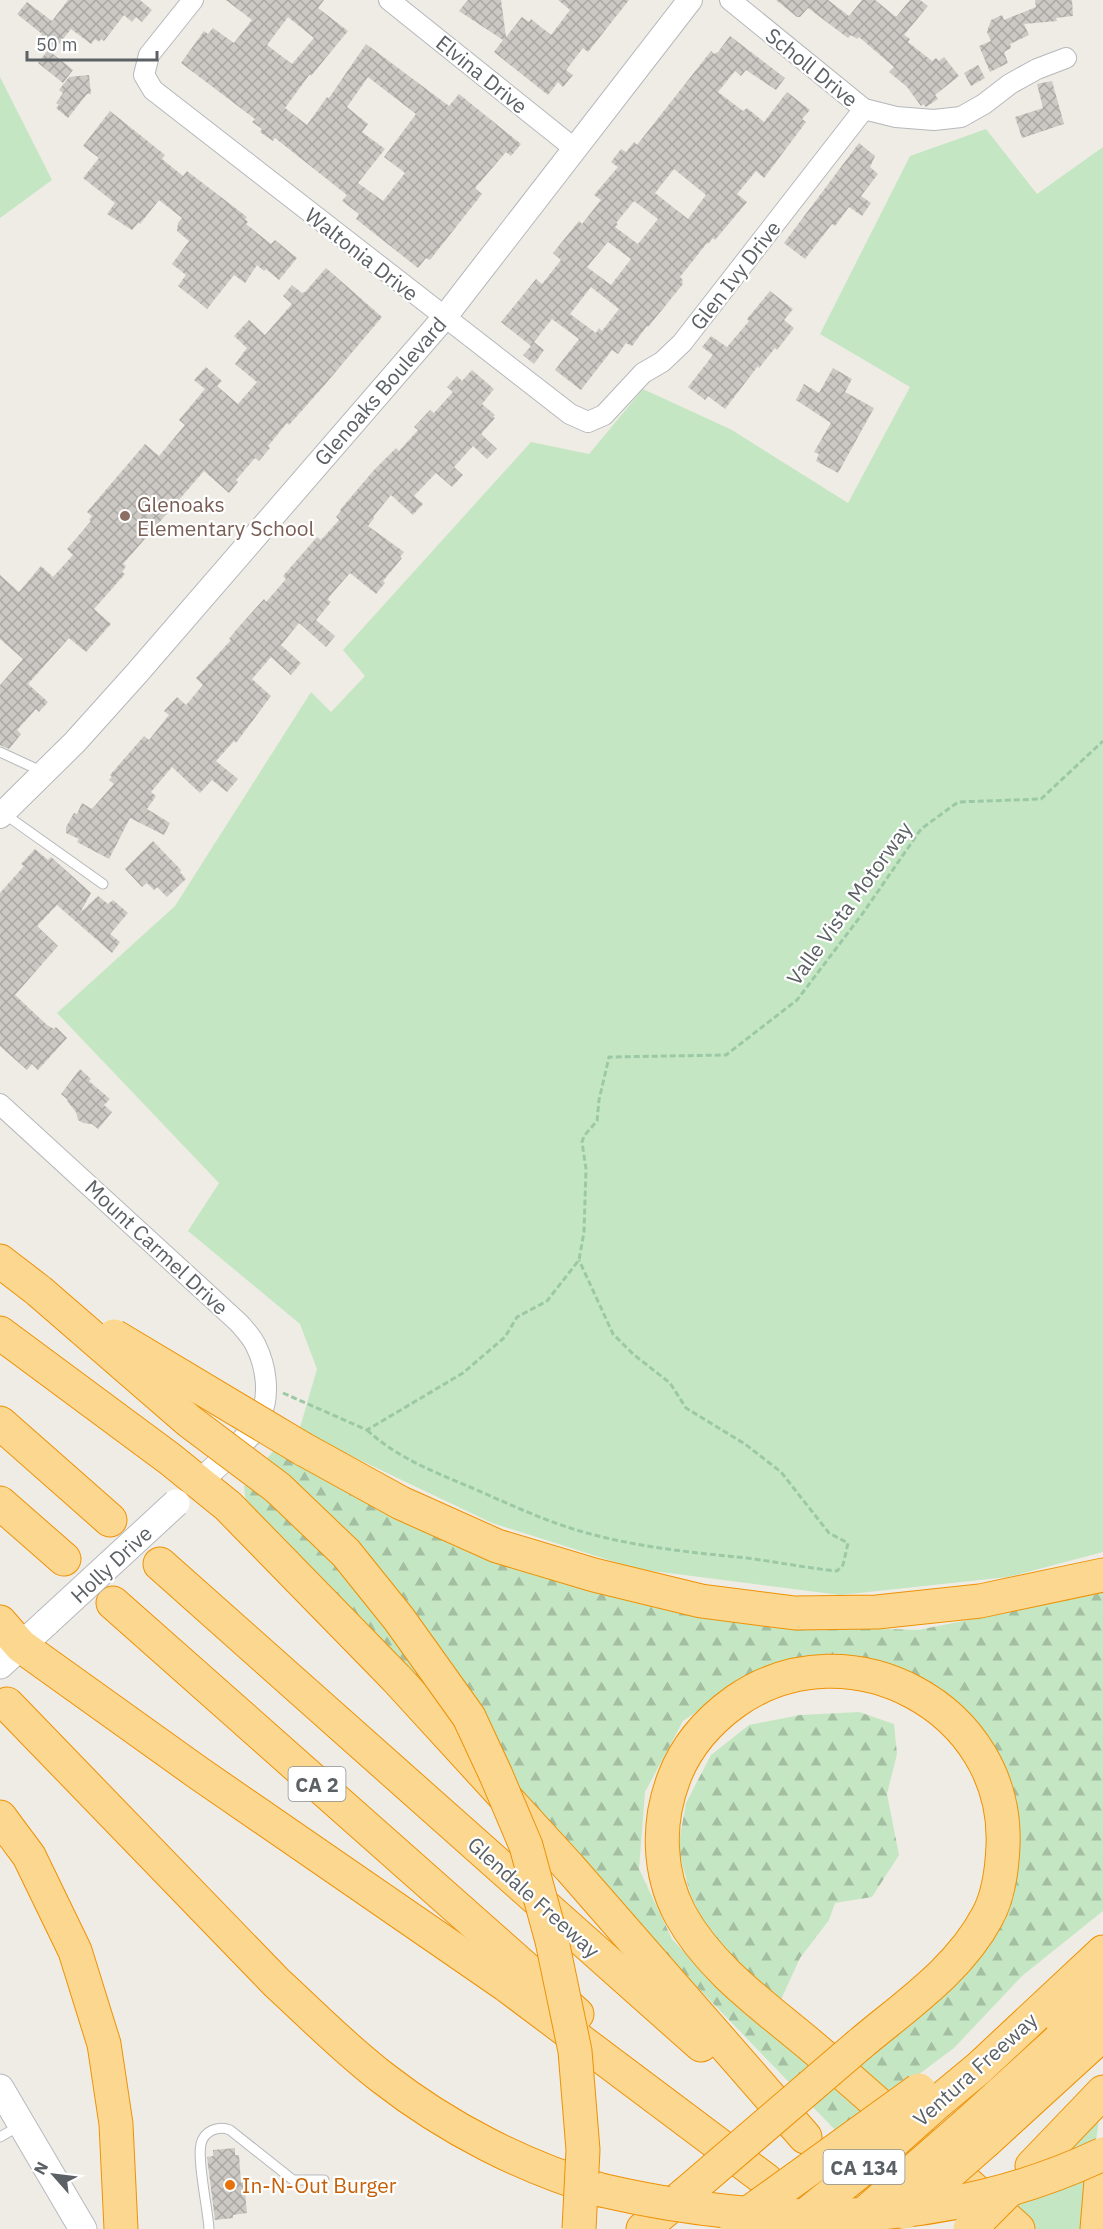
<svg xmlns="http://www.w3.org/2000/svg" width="1103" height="2229" font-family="'IBM Plex Sans',sans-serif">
  <defs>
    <pattern id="forest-firs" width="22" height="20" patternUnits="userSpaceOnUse" patternTransform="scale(1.5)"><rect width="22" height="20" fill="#c5e6c2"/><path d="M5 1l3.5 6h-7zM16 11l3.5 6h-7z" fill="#a3bea1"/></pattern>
    <pattern id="building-cross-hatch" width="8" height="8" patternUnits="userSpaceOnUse" patternTransform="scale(1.5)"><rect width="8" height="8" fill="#ccc9c4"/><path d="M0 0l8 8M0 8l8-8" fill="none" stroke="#a9a7a3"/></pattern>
  </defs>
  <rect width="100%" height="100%" fill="#efece5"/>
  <g fill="#c5e6c2">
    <path d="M0,77L52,180L0,218Z"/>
    <path d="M986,129L1037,194L1103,147V1552L1008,1577L840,1595L637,1569L492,1523L299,1431L317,1369L300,1324L188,1231L219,1183L57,1013L175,906L311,692L331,712L365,676L343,650L531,442L589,454L643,389L732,430L848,503L910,387L820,334L910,156Z"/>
    <path d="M1100,2111L1090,2187V2229H1029L1006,2208Z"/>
  </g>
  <g fill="url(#forest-firs)">
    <path d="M275,1449L386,1509L780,1625L918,1630L1103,1593V1911L1022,1976L954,2048L883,2101L846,2069L989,1936L991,1755L869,1660L804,1658L754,1672L683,1721L645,1792L639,1869L672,1939L706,1975L863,2114L838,2133L542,1826L246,1505L244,1486Z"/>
    <path d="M859,1712L894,1724L897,1754L887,1794L899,1855L872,1897L835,1903L829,1920L800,1958L779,2004L712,1942L690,1893L678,1848L686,1803L711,1755L749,1725L800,1715Z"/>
  </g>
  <g fill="url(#building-cross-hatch)" fill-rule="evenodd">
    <path d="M68,0H140L152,10L142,22L136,17L132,22L124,15L104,41L101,39L99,42L95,39L91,44L71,29L52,53L37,41L42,34L17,14L27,2L52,21Z"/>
    <path d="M226,0H324L318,8L348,31L311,76L310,74L285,108L307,125L327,97L329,98L366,44L449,106L459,94L521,144L511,156L506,152L475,188L482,194L430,260L426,258L418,268L356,219L359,214L342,201L347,195L275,138L273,141L260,132L262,129L252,122L255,119L181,63L204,31L208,34L213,28L234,43L252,20ZM288,17L314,38L292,64L267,45ZM368,77L416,114L384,157L405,173L383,201L358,183L385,149L362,132L368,124L347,107Z"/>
    <path d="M468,0H501L506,37L522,17L529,22L531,19L551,35L570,10L558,0H629L588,52L583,48L566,70L573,75L563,87L558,82L548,95L494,52L503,40L459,11Z"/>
    <path d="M776,0H828L849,16L862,0H875L896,17L910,0H920L928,6L904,35L910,39L908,42L932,61L936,58L939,61L944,57L959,76L935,95L938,99L926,107L923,104L921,106L907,87L889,72L894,67L859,37L857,39L851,35L848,38L808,8L800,17H797Z"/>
    <path d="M1035,0H1072L1073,16L1056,18L1057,21L1024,24L1029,35L1010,44L1011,48L1004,52L1008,63L990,72L979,46L991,41L987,32L991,20L1002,15L1004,20L1036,7Z"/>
    <path d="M730,36L785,78L776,90L746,70L741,76L735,71L718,92L743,111L747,108L764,122L787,92L810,110L802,119L806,122L764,178L756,171L737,194L747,202L715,240L713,238L708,244L707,243L680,277L683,280L682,282L683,284L648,327L647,326L632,346L626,343L618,354L612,350L581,390L555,370L579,339L552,319L534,342L544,350L534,364L523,355L531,346L501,322L536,279L542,284L561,260L553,253L579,221L582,224L601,200L594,195L618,167L611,162L621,149L626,152L634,142L637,145L711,51L714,54L718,52ZM674,169L706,195L688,219L655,193ZM634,201L658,219L638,244L615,227L618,224L616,223ZM608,242L631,259L611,285L587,267ZM591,287L619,309L602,331L599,328L596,333L570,314Z"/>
    <path d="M48,50L73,70L63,83L38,63Z"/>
    <path d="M978,65L985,78L971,86L964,73Z"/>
    <path d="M89,75L91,94H87L68,118L56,108L59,105L56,103L63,93L59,90L69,77Z"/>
    <path d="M1052,81L1064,124L1022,138L1015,117L1043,108L1037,84Z"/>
    <path d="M110,111L165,155L162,159L183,176L187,171L247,217L245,219L248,222L246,224L271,244L275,240L297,258L279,280L266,269L264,271L257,265L245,283L234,275L207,309L178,286L186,275L172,264L189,241L177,231L178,223L182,218L159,200L140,224L139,222L132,230L107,214L115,203L83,178L99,158L83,146Z"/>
    <path d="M859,143L875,156L870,167L878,174L861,196L871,203L862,216L849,207L835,226L832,224L805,259L784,243Z"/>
    <path d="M326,268L382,317L322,388L289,425L287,423L268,446L270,448L259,461L255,458L236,480L238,482L229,493L204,471L123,564L126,566L122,572L125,574L94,609L111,624L86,652L69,638L28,684L48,702L39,712L36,709L17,730L21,734L9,749L0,745V685L23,659L0,639V575L19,592L41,566L53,577L73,555L67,549L91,521L89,520L92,516L87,512L145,444L159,456L185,425L179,420L205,389L194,380L206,367L222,381L217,386L238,404L257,382L235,364L247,348L234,336L249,320L265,335L292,304L283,296L292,285L302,293L305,292Z"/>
    <path d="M770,291L793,309L784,320L794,328L777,350L775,348L759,368L758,366L725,409L708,396L705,400L688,387L713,355L702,347L711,336L727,347L749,321L747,319Z"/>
    <path d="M833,368L852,379L845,392L874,408L838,473L816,461L819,454L814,452L831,423L796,400L804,384L819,393Z"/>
    <path d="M472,370L494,389L482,404L495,415L493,417L495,418L481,434L497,449L487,459L473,446L454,467L463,475L452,487L436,473L414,496L423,504L413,515L391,495L373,517L374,518L368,526L404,552L400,557L402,558L383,581L385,583L376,594L350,573L329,597L328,600L331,602L316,620L335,636L326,647L299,623L281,645L301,663L291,675L271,657L252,679L271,696L236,743L234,741L216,761L238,779L227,792L212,780L200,793L172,767L151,792L156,796L147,809L170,823L164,835L130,818L109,859L77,842L79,839L66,833V827L74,813L77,814L82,803L92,809L114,784L109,780L112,777L110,775L144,736L149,740L169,715L164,711L177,697L186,705L203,685L196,678L231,640L229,639L236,630L264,599L266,602L286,579L283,576L317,537L321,540L339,520L336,517L341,511L340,510L374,470L396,448L399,451L418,430L414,427L430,410L434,413L453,392L447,387L457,376L462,381Z"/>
    <path d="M153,841L181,870L180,872L186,879L167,897L157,887L154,890L147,883L142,887L125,869Z"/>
    <path d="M35,849L48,860L51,857L91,893L80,913L98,896L108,904L113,900L128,913L110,934L120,942L112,953L57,905L37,926L58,946L15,995L47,1025L54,1029L56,1027L67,1038L38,1070L32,1064L27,1070L0,1046V893L24,866L21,864Z"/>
    <path d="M80,1069L91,1079L89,1081L110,1099L104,1105L112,1112L98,1129L92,1124L83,1123L78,1120L76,1112L67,1101L68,1100L61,1094Z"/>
    <path d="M235,2148V2155H239L241,2183L244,2182L247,2213L233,2215V2218L215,2220L207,2157L213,2156V2150Z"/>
  </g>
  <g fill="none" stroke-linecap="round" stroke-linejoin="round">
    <defs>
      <g id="service">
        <path d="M0,752L41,771"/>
        <path d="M3,813L103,884"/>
        <path d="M0,2137L19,2126"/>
        <path d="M209,2229C208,2210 197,2160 201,2144C204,2131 218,2125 230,2130L293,2180H324"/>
      </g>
      <g id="minor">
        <path d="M193,0L149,55L144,75L153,90L570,414L588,422L604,415L643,373L662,362L682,343L864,109"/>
        <path d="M389,0L575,149"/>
        <path d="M730,0L864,109L896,117L934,120L961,117L984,104L1010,84L1037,69L1066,58"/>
        <path d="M0,1104L239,1323C245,1330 252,1337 256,1346C266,1366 270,1394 261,1415"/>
      </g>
      <g id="tertiary">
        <path d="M0,816L75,742L137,673L444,318L690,0"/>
        <path d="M240,1444L250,1434"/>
        <path d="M199,1482L221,1462"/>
      </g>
      <g id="secondary">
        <path d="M0,1665L47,1622"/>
        <path d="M0,2088L83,2229"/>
      </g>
      <g id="motorway">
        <path d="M0,1261L39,1291"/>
        <path d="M0,1333L170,1459L228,1506L396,1678L570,1868L805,2137"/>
        <path d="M0,1423L110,1520"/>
        <path d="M303,1449L401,1503L497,1546L594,1575L701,1601L795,1613L877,1612L980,1601L1103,1575"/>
        <path d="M0,1503L64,1559"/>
        <path d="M160,1564L701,2045"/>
        <path d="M113,1603L577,2014"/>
        <path d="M0,1622L21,1646L197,1772L506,1985L766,2180"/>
        <path d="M7,1704L277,1983C312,2015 345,2049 383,2078C447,2128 523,2167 601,2190"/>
        <path d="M0,1817L29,1856L75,1951L104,2044L116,2124L121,2229"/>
        <path d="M1062,2021L1103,1984"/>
        <path d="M860,2044C905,2006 959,1970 987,1917C999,1896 1002,1869 1003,1846C1009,1708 849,1623 736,1701C708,1721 686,1746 674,1778C657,1822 658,1872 680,1914C712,1973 773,2012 822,2055C888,2112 953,2171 1018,2229"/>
        <path d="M938,2102L979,2068L1103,1952"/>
        <path d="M967,2124L1090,2012"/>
        <path d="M987,2140L1103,2034"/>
        <path d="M1032,2166L1103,2092"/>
        <path d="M643,2229L684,2195"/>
        <path d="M1097,2229L1103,2156"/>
      </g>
    </defs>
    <use href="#service" stroke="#b5b8bb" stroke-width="11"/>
    <use href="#minor" stroke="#b5b8bb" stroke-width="22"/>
    <use href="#tertiary" stroke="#b5b8bb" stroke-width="26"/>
    <use href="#secondary" stroke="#b6babe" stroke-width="29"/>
    <use href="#motorway" stroke="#ee9205" stroke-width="35"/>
    <g stroke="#9cc9a5" stroke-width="3" stroke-dasharray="6 3" stroke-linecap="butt">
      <path d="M283,1393L367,1430L463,1373L505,1337L517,1317L547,1301L579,1260L584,1232L586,1169L582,1142L584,1136L597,1121L599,1100L609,1057L726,1055L797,1000L863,913L921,829L958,802L1041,799L1103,741"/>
      <path d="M367,1430C396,1457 434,1472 470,1487C502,1501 534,1516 567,1527C625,1546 686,1552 747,1558C777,1562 807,1568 837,1571L843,1565L848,1543L829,1533L781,1472L745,1444L686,1408L670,1383L633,1354L613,1334L579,1260"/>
    </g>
    <use href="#service" stroke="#fff" stroke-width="9"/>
    <use href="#minor" stroke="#fff" stroke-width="20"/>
    <use href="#tertiary" stroke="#fff" stroke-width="24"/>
    <use href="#secondary" stroke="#fff" stroke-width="27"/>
    <use href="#motorway" stroke="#fbd790" stroke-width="33"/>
    <defs>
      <path id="secondary-bridge" d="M47,1622L176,1503"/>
      <g id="motorway-bridge">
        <path d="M39,1291L189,1421L278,1488L346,1553L399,1619L469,1717L496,1775L526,1846L552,1941L575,2051L583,2150L579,2229"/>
        <path d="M114,1336L303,1449"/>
        <path d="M601,2190C769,2229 945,2229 1103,2154"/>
        <path d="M684,2195L860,2044"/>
        <path d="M905,2212L987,2140"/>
        <path d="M857,2220L967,2124"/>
        <path d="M736,2222L919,2090"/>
        <path d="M793,2225L864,2168L938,2102"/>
        <path d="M970,2229L1009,2190"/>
      </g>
    </defs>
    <use href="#secondary-bridge" stroke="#b6babe" stroke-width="29" stroke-linecap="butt"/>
    <use href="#motorway-bridge" stroke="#ee9205" stroke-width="35" stroke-linecap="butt"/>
    <use href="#secondary-bridge" stroke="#fff" stroke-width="27"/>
    <use href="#motorway-bridge" stroke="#fbd790" stroke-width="33"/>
  </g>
  <circle fill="#8d6e63" stroke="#fff" stroke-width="2" cx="125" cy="516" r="6"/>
  <circle fill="#e8710a" stroke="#fff" stroke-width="2" cx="230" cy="2185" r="6"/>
  <g text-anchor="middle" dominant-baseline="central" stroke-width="4.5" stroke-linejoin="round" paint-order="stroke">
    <g fill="#fff" stroke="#8d9093" stroke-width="1.5">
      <rect x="288.5" y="1767" width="57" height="34" rx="4.5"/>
      <rect x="823.5" y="2150" width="81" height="34" rx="4.5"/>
    </g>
    <g font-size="20" font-weight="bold" fill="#5c6165">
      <text x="317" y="1784">CA 2</text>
      <text x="864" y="2167">CA 134</text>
    </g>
    <g font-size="21" fill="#5c6165" stroke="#fff">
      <text transform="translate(812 67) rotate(39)">Scholl Drive</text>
      <text transform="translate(482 74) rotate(39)">Elvina Drive</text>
      <text transform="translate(362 254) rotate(38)">Waltonia Drive</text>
      <text transform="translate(735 275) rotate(-52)">Glen Ivy Drive</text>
      <text transform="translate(380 391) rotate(-49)">Glenoaks Boulevard</text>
      <text transform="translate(849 903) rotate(-54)">Valle Vista Motorway</text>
      <text transform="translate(157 1247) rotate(43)">Mount Carmel Drive</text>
      <text transform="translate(111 1564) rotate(-43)">Holly Drive</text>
      <text transform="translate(534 1897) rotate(42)">Glendale Freeway</text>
      <text transform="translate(975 2069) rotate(-42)">Ventura Freeway</text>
    </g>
    <g font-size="21" fill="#785e54" stroke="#fff" text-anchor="start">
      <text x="137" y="504">Glenoaks<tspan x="137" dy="24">Elementary School</tspan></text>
    </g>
    <g font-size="21" fill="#c56008" stroke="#fff" text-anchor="start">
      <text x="242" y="2185">In-N-Out Burger</text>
    </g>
  </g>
  <g transform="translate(54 2175) rotate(298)" stroke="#ffffff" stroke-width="4.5" paint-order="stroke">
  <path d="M0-4.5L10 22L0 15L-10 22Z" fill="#5c6165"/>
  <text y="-9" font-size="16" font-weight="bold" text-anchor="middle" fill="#5c6165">N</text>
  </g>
  <path d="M27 51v9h130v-9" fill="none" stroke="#5c6165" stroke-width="3"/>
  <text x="36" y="51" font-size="18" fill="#5c6165" stroke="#ffffff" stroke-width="4.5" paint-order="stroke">50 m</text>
</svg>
